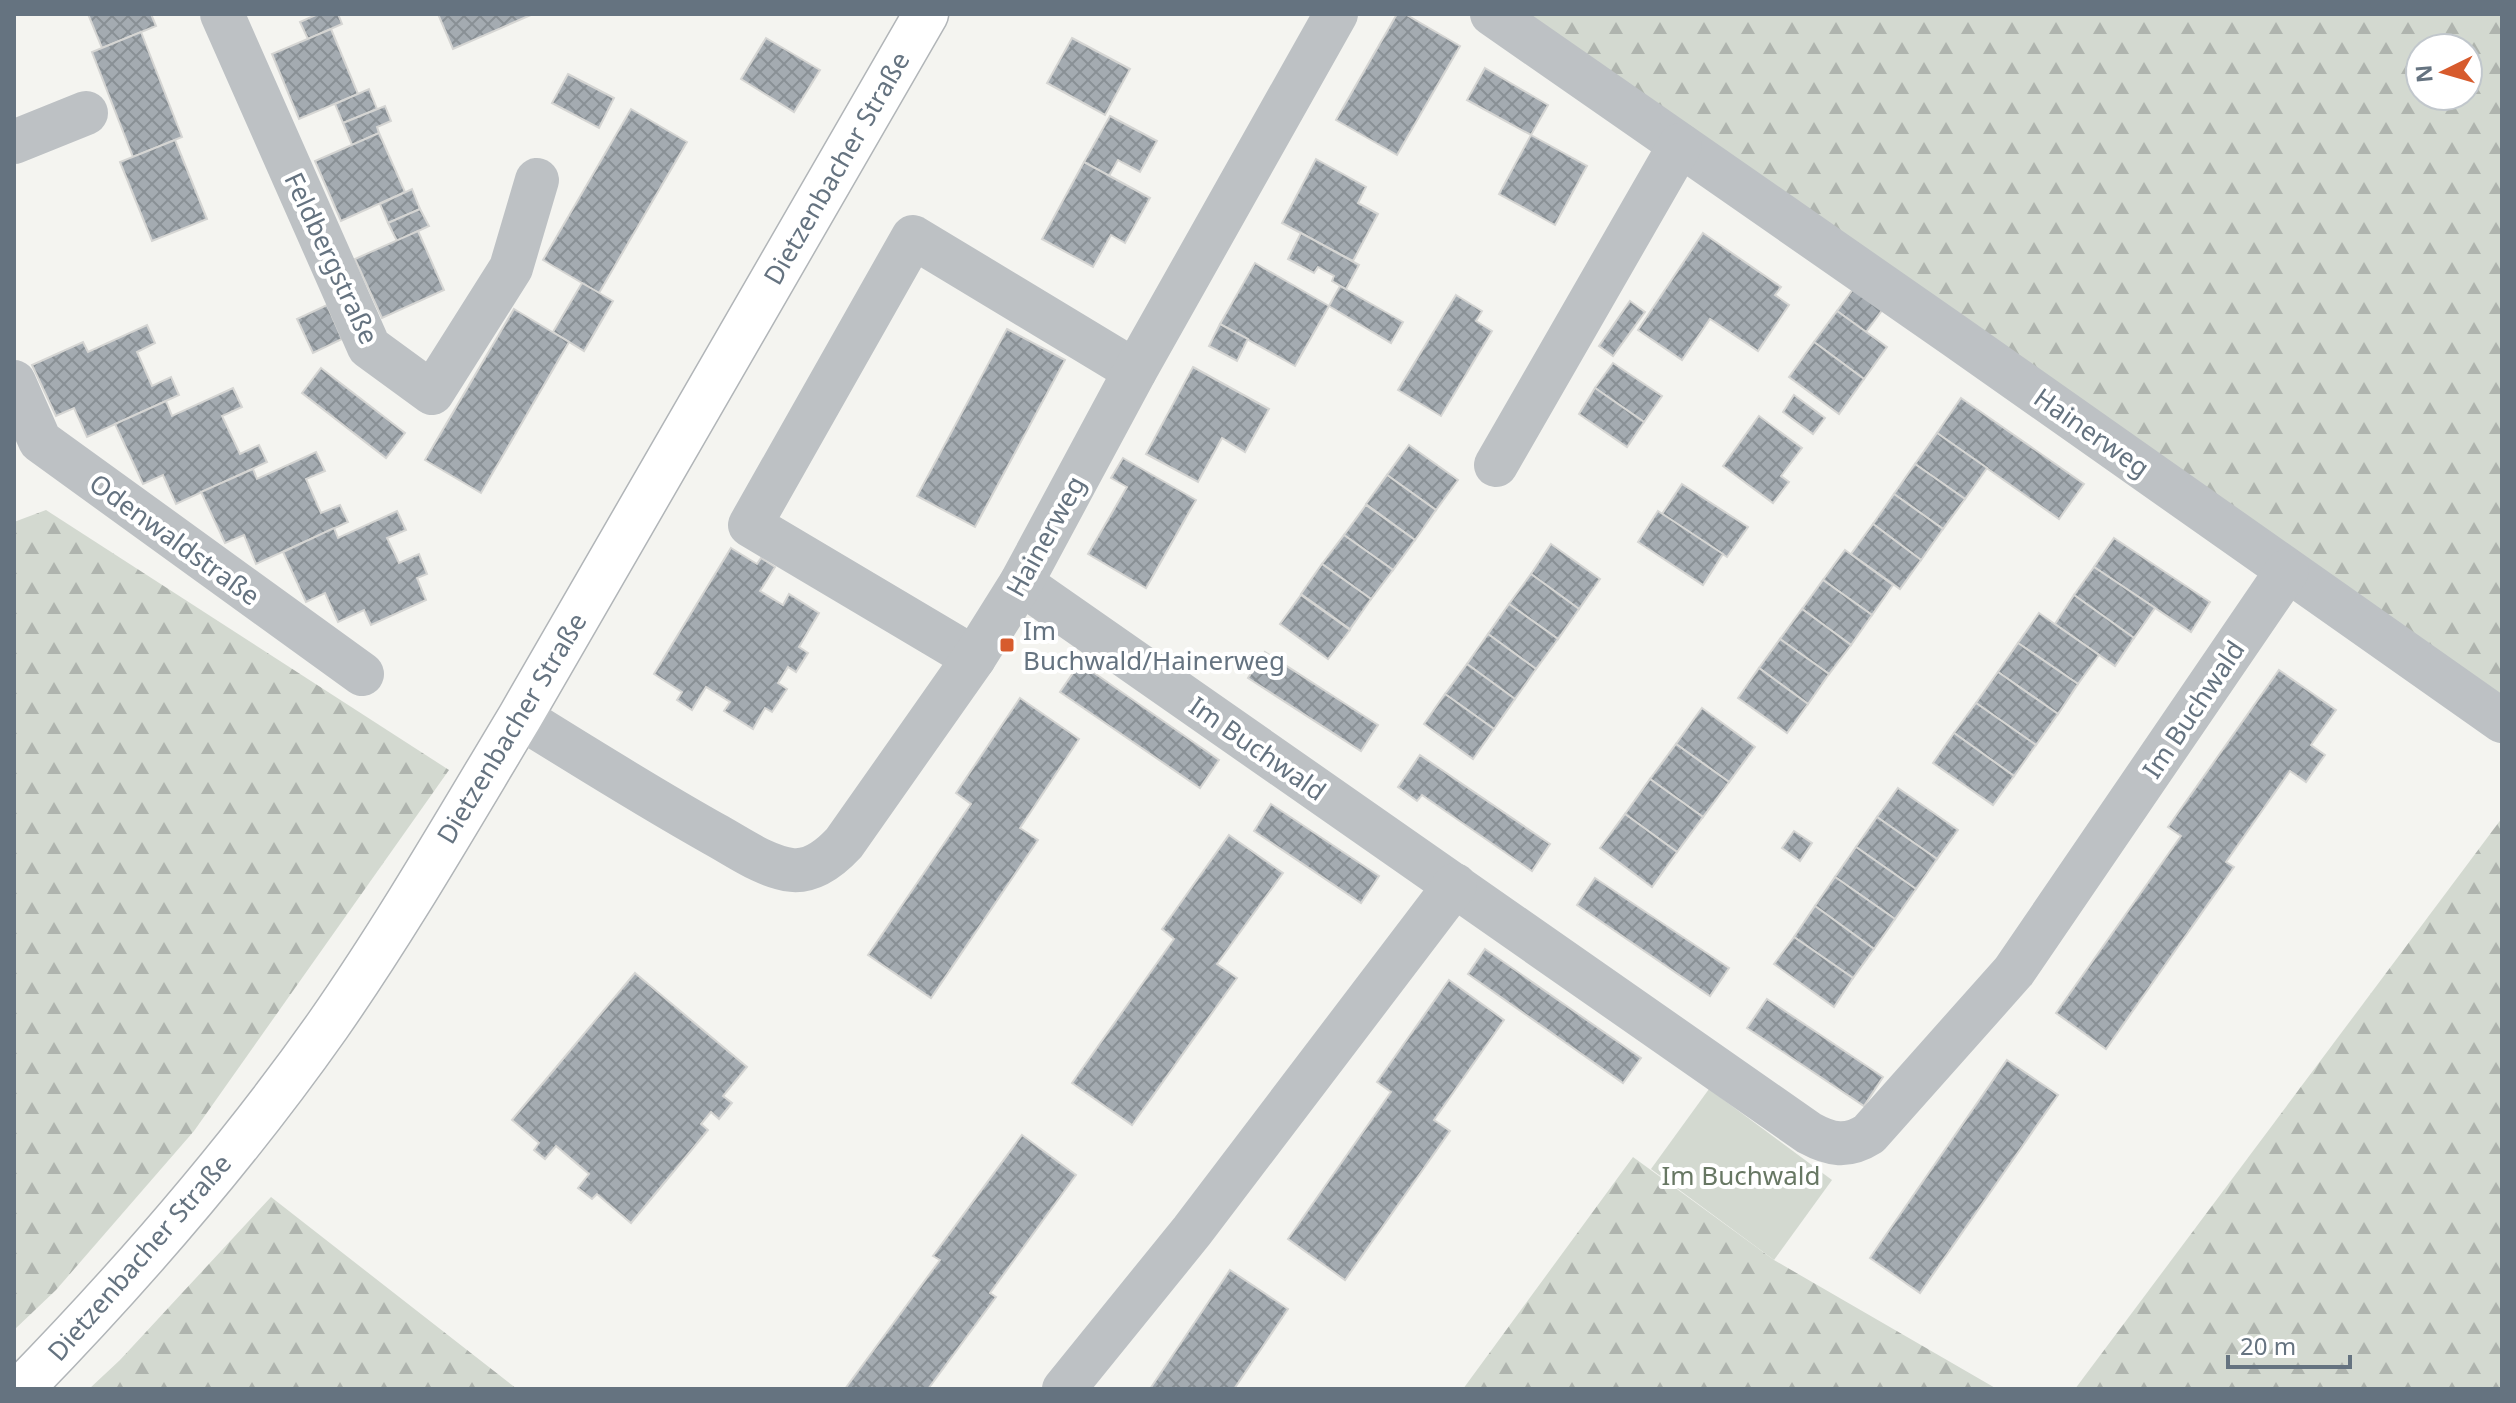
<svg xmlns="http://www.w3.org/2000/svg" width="2516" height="1403" font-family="'Noto Sans',sans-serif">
  <defs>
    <pattern id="forest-firs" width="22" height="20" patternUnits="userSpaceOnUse" patternTransform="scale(2)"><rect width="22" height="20" fill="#d3d9d0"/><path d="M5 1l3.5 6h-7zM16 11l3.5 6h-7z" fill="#afb4ae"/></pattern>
    <pattern id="building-cross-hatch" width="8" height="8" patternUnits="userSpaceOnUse" patternTransform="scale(2)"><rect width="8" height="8" fill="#a4abb1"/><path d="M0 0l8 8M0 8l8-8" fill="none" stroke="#899095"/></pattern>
  </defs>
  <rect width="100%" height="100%" fill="#f4f4f0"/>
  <g fill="url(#forest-firs)" fill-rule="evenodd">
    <path d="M1516,14H2502V705ZM2420,48H2468V96H2420Z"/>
    <path d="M46,510L449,770L194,1131L56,1290L14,1330V522Z"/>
    <path d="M2502,818V1389H2075Z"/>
    <path d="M1633,1157L1774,1260L1997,1389H1463Z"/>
    <path d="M271,1197L517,1389H89L120,1360Z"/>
  </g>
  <path fill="#d3d9d0" d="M1709,1089L1832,1180L1774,1260L1651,1169Z"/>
  <g fill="url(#building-cross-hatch)" stroke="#d5d5d3" stroke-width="2">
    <path d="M88,14H151L156,26L102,48Z"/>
    <path d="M318,14H338L342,24L308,39L300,22Z"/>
    <path d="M438,14H533L453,49Z"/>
    <path d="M1397,14H1405L1460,46L1397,155L1336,120Z"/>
    <path d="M331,29L358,94L299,119L272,54Z"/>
    <path d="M141,32L182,137L133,157L92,52Z"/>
    <path d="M766,38L820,70L794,112L741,79Z"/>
    <path d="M1072,38L1130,69L1105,115L1047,83Z"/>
    <path d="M1485,68L1548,105L1531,135L1467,100Z"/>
    <path d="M568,74L614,98L599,128L552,103Z"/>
    <path d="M369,89L377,109L343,123L335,104Z"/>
    <path d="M385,106L391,121L377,127L379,133L352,145L343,123Z"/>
    <path d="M631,109L687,142L599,293L543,260Z"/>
    <path d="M1110,116L1157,141L1140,172L1118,160L1109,176L1084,162Z"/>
    <path d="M379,133L405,192L341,221L315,161Z"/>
    <path d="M1531,135L1587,166L1555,225L1499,194Z"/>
    <path d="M175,140L207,219L152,241L120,162Z"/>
    <path d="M1316,159L1366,187L1358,203L1378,214L1353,261L1282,223Z"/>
    <path d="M1084,162L1150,198L1125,243L1111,235L1093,267L1042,239Z"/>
    <path d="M412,189L420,209L388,223L380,204Z"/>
    <path d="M420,209L429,226L397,241L388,223Z"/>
    <path d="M418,231L444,290L382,318L355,259Z"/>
    <path d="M1301,233L1359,265L1346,289L1332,281L1334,276L1318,267L1314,273L1288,259Z"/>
    <path d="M1703,233L1781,287L1775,295L1789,305L1758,351L1710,319L1682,360L1638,330Z"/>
    <path d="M1255,263L1329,306L1295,366L1220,324Z"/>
    <path d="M582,283L613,301L584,351L553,332Z"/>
    <path d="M1340,286L1403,322L1391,343L1329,306Z"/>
    <path d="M1854,288L1883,309L1866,332L1837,311Z"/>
    <path d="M1456,295L1482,311L1476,321L1492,331L1441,416L1398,390Z"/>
    <path d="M1630,301L1645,312L1613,356L1599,346Z"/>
    <path d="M327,305L342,339L313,353L297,319Z"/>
    <path d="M514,309L569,342L481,493L425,460Z"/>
    <path d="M1837,311L1887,347L1864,379L1814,342Z"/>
    <path d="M1220,324L1248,339L1237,361L1209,346Z"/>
    <path d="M147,325L155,343L137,352L152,386L171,377L179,395L87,437L74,408L56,416L32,365L83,342L88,352Z"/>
    <path d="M1007,329L1065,360L975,527L917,496Z"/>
    <path d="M1814,342L1864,379L1839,414L1789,377Z"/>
    <path d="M1613,363L1662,396L1644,422L1595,388Z"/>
    <path d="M1193,367L1269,409L1245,452L1222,438L1198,482L1146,454Z"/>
    <path d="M321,368L405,433L386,458L302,393Z"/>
    <path d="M233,388L242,407L222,416L240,454L259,445L267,462L176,504L163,475L143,484L115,424L166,401L172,416Z"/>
    <path d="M1595,388L1644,422L1627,447L1579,414Z"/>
    <path d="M1794,395L1825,418L1813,434L1783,412Z"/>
    <path d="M1961,398L2084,484L2059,519L1937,433Z"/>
    <path d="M1759,416L1802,448L1781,476L1789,482L1773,503L1723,466Z"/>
    <path d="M1937,433L1987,468L1965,499L1915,464Z"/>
    <path d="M1409,445L1458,480L1436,510L1387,475Z"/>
    <path d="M316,452L325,471L306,479L321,513L340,505L348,522L256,564L244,535L225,543L201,492L253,469L257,479Z"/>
    <path d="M1123,458L1196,500L1146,588L1088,554L1127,487L1111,478Z"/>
    <path d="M1915,464L1965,499L1943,529L1894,494Z"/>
    <path d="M1387,475L1436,510L1415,540L1366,504Z"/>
    <path d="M1682,484L1748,527L1727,557L1662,514Z"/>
    <path d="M1894,494L1943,529L1921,560L1873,524Z"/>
    <path d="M1366,505L1415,540L1393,570L1344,535Z"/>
    <path d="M397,511L406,530L387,538L399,563L419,554L427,574L417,578L426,600L371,625L364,610L338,622L325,593L306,602L283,552L334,528L338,538Z"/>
    <path d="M1658,511L1723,554L1703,585L1638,542Z"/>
    <path d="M1873,524L1921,560L1900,589L1851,554Z"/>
    <path d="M1344,535L1393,570L1371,599L1322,564Z"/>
    <path d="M2114,538L2210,602L2191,632L2094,567Z"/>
    <path d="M1551,544L1600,579L1579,609L1531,574Z"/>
    <path d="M731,548L757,564L761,558L775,567L760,591L783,605L789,594L819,613L799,647L808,653L796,672L788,667L778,683L787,689L772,712L765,708L753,729L724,711L730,702L706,687L692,710L677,700L682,692L654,674Z"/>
    <path d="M1845,550L1893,585L1872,615L1823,580Z"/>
    <path d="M1322,564L1371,599L1350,629L1301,594Z"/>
    <path d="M2094,567L2155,608L2134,638L2074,595Z"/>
    <path d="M1531,574L1579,609L1558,639L1509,604Z"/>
    <path d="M1823,580L1872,615L1851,645L1802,609Z"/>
    <path d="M1301,595L1350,630L1328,659L1280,624Z"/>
    <path d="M2074,595L2134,638L2115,666L2055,624Z"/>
    <path d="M1509,604L1558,639L1536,669L1488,634Z"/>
    <path d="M1802,609L1851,645L1829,674L1780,639Z"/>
    <path d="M2039,613L2099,655L2078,684L2018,643Z"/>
    <path d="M1488,634L1536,669L1515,699L1467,664Z"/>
    <path d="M1780,639L1829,674L1808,704L1759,668Z"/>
    <path d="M2018,643L2078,684L2058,714L1998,672Z"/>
    <path d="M1265,652L1378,725L1361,751L1248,678Z"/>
    <path d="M1080,663L1219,760L1200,788L1060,692Z"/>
    <path d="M1467,664L1515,699L1494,729L1445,694Z"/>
    <path d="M1759,668L1808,704L1787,733L1738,698Z"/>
    <path d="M2279,670L2336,710L2311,745L2325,755L2306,782L2290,771L2226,862L2234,867L2106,1049L2056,1013L2181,836L2168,827Z"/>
    <path d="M1998,672L2058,714L2036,745L1976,703Z"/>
    <path d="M1445,694L1494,729L1473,759L1424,724Z"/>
    <path d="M1020,698L1079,739L1020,828L1038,840L931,998L868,955L971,804L956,793Z"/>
    <path d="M1976,703L2036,745L2014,776L1954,733Z"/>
    <path d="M1702,708L1755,747L1729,782L1676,744Z"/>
    <path d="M1954,733L2014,776L1993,805L1933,763Z"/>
    <path d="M1676,744L1729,782L1703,817L1650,779Z"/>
    <path d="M1420,755L1550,844L1532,871L1422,795L1417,801L1398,787Z"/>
    <path d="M1650,779L1703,817L1677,852L1625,814Z"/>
    <path d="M1898,788L1958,830L1937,859L1877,817Z"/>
    <path d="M1271,804L1379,876L1361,903L1254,831Z"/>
    <path d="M1625,814L1677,852L1652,887L1600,848Z"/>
    <path d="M1877,817L1937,859L1916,889L1856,847Z"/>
    <path d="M1794,831L1812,843L1800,861L1782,848Z"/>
    <path d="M1229,835L1283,873L1217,964L1237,978L1132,1125L1072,1083L1174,939L1162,929Z"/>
    <path d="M1856,847L1916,889L1895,919L1835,877Z"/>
    <path d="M1835,877L1895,919L1874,949L1815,906Z"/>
    <path d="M1595,878L1729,968L1710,996L1577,905Z"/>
    <path d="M1815,906L1874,949L1853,978L1794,937Z"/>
    <path d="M1794,937L1853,978L1834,1007L1774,964Z"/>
    <path d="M1485,949L1641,1058L1623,1083L1468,974Z"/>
    <path d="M635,973L747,1067L723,1096L732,1103L719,1119L711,1112L701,1124L708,1130L631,1223L597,1194L592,1199L578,1188L589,1174L556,1146L545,1159L534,1150L539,1143L512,1120Z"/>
    <path d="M1449,980L1504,1020L1434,1120L1450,1131L1345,1280L1288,1239L1391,1092L1377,1082Z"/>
    <path d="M1767,999L1883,1077L1864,1106L1747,1028Z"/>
    <path d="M2007,1060L2058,1095L1920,1293L1870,1258Z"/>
    <path d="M1022,1135L1076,1175L990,1293L996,1297L928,1389H845L940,1260L933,1256Z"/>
    <path d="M1230,1270L1288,1309L1234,1389H1150Z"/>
  </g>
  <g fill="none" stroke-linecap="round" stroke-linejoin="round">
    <defs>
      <path id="major" d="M21,1389C133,1274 235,1157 328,1025C397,926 458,820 520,717L926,14"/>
    </defs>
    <use href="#major" stroke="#b1b5b8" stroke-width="47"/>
    <g stroke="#bdc1c4" stroke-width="44">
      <path d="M222,14L369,347L432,393L511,268L537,180"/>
      <path d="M1492,14L1955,336L2502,721"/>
      <path d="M14,142L86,113"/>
      <path d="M14,382L40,441L362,674"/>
      <path d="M1496,465L1680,145"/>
      <path d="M1021,583L1809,1133C1831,1145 1847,1148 1869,1134L2014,971L2287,571"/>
      <path d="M974,658L750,525L913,237L1135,371"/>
      <path d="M520,717C584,757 648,797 714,834C738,847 765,867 792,870C813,872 831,857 844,843L974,658L1021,583L1135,371L1336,14"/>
      <path d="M1064,1389L1192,1231L1455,885"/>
    </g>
    <use href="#major" stroke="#fff" stroke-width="44"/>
  </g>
  <rect fill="#d75b2d" stroke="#fff" stroke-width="3" x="999" y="637" width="16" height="16" rx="4"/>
  <g text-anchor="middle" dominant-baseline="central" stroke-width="8" stroke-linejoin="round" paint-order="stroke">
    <g font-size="26" fill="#657380" stroke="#fff">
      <text transform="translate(836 168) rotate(-60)">Dietzenbacher Straße</text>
      <text transform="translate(332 258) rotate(65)">Feldbergstraße</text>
      <text transform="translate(2092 432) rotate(35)">Hainerweg</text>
      <text transform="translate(1045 536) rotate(-61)">Hainerweg</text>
      <text transform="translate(175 539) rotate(36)">Odenwaldstraße</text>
      <text transform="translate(2193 709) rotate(-56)">Im Buchwald</text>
      <text transform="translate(511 728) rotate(-59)">Dietzenbacher Straße</text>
      <text transform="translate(1258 748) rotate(35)">Im Buchwald</text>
      <text transform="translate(139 1257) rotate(-49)">Dietzenbacher Straße</text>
    </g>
    <g font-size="26" fill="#657380" stroke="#fff" text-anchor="start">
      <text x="1023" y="630">Im<tspan x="1023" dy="30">Buchwald/Hainerweg</tspan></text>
    </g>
    <g font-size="26" fill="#677763" stroke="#fff">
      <text x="1741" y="1175">Im Buchwald</text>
    </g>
  </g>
  <rect width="2516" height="1403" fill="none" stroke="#657380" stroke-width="32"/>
  <g transform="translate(2444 72) rotate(265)"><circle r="38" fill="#ffffff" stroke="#c1c7cc" stroke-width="2"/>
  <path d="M0-6L14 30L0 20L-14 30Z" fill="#d75b2d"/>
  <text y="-12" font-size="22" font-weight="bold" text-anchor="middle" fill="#657380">N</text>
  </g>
  <path d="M2228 1355v12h122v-12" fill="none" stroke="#657380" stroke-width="4"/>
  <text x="2240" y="1355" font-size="24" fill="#657380" stroke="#ffffff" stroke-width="6" paint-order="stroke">20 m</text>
</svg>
